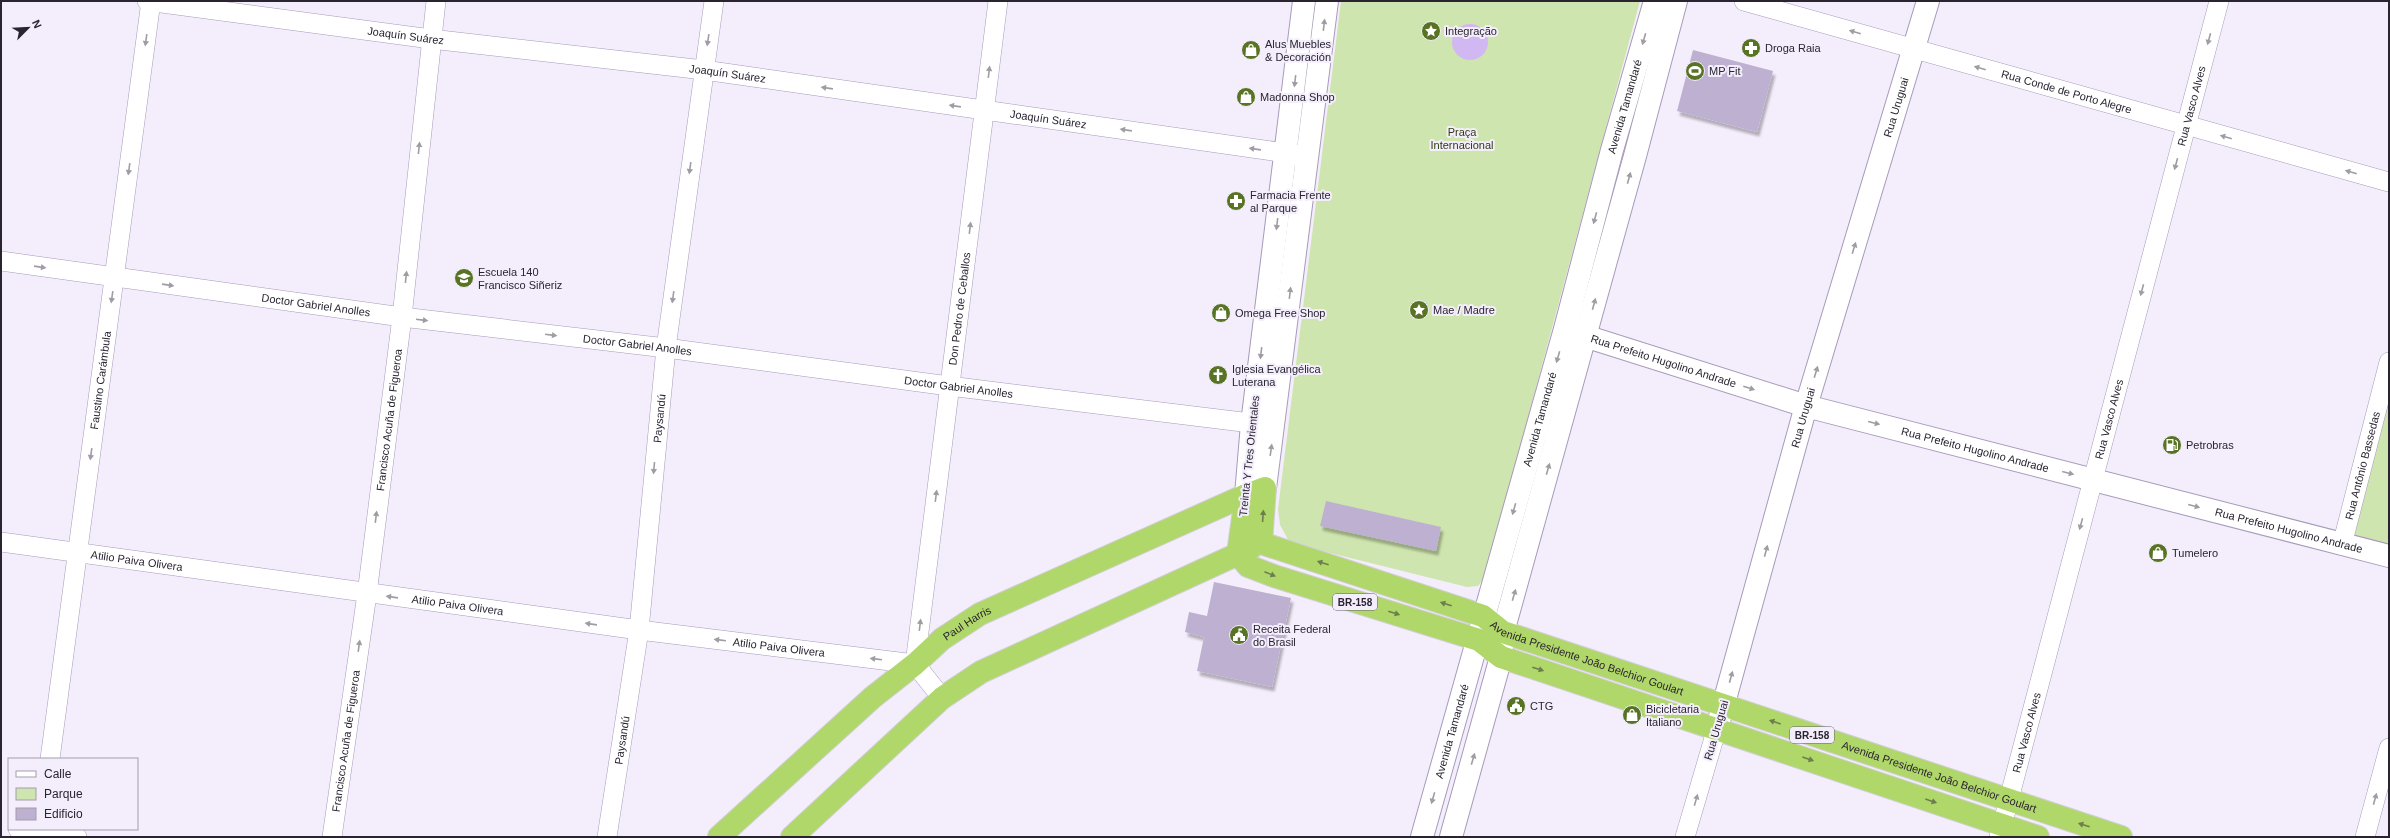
<svg xmlns="http://www.w3.org/2000/svg" width="2390" height="838" font-family="Arial,sans-serif">
  <defs>
    <filter id="shadow"><feDropShadow dx="2.5" dy="4.5" stdDeviation="1" flood-color="#0004"/></filter>
  </defs>
  <rect width="100%" height="100%" fill="#f4eefc"/>
  <g fill="#cfe5af">
    <path d="M1341,1H1640L1485,577L1478,586L1467,587L1290,543L1280,525L1278,509Z"/>
    <path d="M2389,362V556L2342,545Z"/>
  </g>
  <circle fill="#d2b8f3" cx="1470" cy="42" r="18"/>
  <g fill="#beb0d1" filter="url(#shadow)">
    <path d="M1693,50L1773,71L1757,132L1677,111Z"/>
    <path d="M1326,501L1441,527L1436,551L1320,526Z"/>
    <path d="M1214,582L1291,598L1272,687L1197,671L1204,637L1185,632L1189,612L1207,616Z"/>
  </g>
  <g fill="none" stroke-linecap="round" stroke-linejoin="round">
    <defs>
      <g id="street">
        <path id="s1" d="M147,1L431,39L704,70L1300,155"/>
        <path id="s2" d="M1744,1L2389,182"/>
        <path id="s3" d="M1,261L402,317L666,348L949,386L1267,425"/>
        <path id="s4" d="M1,542L639,630L915,664"/>
        <path id="s5" d="M2342,545L2389,362"/>
        <path id="s6" d="M915,664L998,1"/>
        <path d="M915,664L942,698"/>
        <path id="s7" d="M50,759L151,1"/>
        <path d="M18,829L77,837"/>
        <path id="s8" d="M332,837L367,594L402,317L436,1"/>
        <path id="s9" d="M607,837L639,630L666,348L714,1"/>
        <path d="M1685,837L1717,728"/>
        <path id="s10" d="M1999,837L2219,1"/>
        <path d="M2365,837L2389,748"/>
      </g>
      <g id="secondary">
        <path id="s11" d="M1572,332L1806,406L2389,556"/>
        <path d="M1265,488L1327,1"/>
        <path d="M1246,495L1252,424L1304,1"/>
        <path id="s12" d="M1717,728L1806,406L1928,1"/>
        <path id="s13" d="M1422,837L1565,329L1612,150L1655,1"/>
        <path d="M1451,837L1501,657L1503,632L1635,156L1676,1"/>
      </g>
      <g id="highway">
        <path id="s14" d="M1261,543L1483,616L1503,632L2121,837"/>
        <path d="M1238,554L1248,566L1274,576L1479,640L1501,657L2038,837"/>
        <path d="M1238,554L1246,495"/>
        <path id="s15" d="M719,837L873,697L915,664L942,639L980,614L1246,495L1265,488L1261,543"/>
        <path d="M792,837L942,698L981,672L1251,548"/>
      </g>
    </defs>
    <use href="#street" stroke="#a79aba" stroke-width="20"/>
    <use href="#secondary" stroke="#a79aba" stroke-width="24"/>
    <use href="#highway" stroke="#d0cfd1" stroke-width="24"/>
    <use href="#street" stroke="#fff" stroke-width="19"/>
    <use href="#secondary" stroke="#fff" stroke-width="22"/>
    <use href="#highway" stroke="#b0d76a" stroke-width="22"/>
  </g>
  <defs><path id="oneway-solid" d="M-6-.8H1V-3.2L6.5 0L1 3.2V.8H-6Z"/></defs>
  <g fill="#9f9ca2">
    <use href="#oneway-solid" transform="translate(1324 25) rotate(-83)"/>
    <use href="#oneway-solid" transform="translate(1855 32) rotate(-164)"/>
    <use href="#oneway-solid" transform="translate(1644 39) rotate(106)"/>
    <use href="#oneway-solid" transform="translate(2209 39) rotate(105)"/>
    <use href="#oneway-solid" transform="translate(146 40) rotate(98)"/>
    <use href="#oneway-solid" transform="translate(708 40) rotate(99)"/>
    <use href="#oneway-solid" transform="translate(1980 68) rotate(-164)"/>
    <use href="#oneway-solid" transform="translate(989 72) rotate(-83)"/>
    <use href="#oneway-solid" transform="translate(1295 81) rotate(97)"/>
    <use href="#oneway-solid" transform="translate(827 88) rotate(-172)"/>
    <use href="#oneway-solid" transform="translate(955 106) rotate(-172)"/>
    <use href="#oneway-solid" transform="translate(1126 130) rotate(-172)"/>
    <use href="#oneway-solid" transform="translate(2226 137) rotate(-164)"/>
    <use href="#oneway-solid" transform="translate(419 148) rotate(-84)"/>
    <use href="#oneway-solid" transform="translate(1255 149) rotate(-172)"/>
    <use href="#oneway-solid" transform="translate(2176 164) rotate(105)"/>
    <use href="#oneway-solid" transform="translate(690 168) rotate(98)"/>
    <use href="#oneway-solid" transform="translate(129 169) rotate(98)"/>
    <use href="#oneway-solid" transform="translate(2351 172) rotate(-164)"/>
    <use href="#oneway-solid" transform="translate(1629 178) rotate(-75)"/>
    <use href="#oneway-solid" transform="translate(1595 218) rotate(105)"/>
    <use href="#oneway-solid" transform="translate(1277 224) rotate(97)"/>
    <use href="#oneway-solid" transform="translate(970 228) rotate(-83)"/>
    <use href="#oneway-solid" transform="translate(1854 248) rotate(-73)"/>
    <use href="#oneway-solid" transform="translate(40 267) rotate(8)"/>
    <use href="#oneway-solid" transform="translate(406 277) rotate(-84)"/>
    <use href="#oneway-solid" transform="translate(168 285) rotate(8)"/>
    <use href="#oneway-solid" transform="translate(2142 290) rotate(105)"/>
    <use href="#oneway-solid" transform="translate(1290 293) rotate(-83)"/>
    <use href="#oneway-solid" transform="translate(112 297) rotate(98)"/>
    <use href="#oneway-solid" transform="translate(673 297) rotate(98)"/>
    <use href="#oneway-solid" transform="translate(1594 304) rotate(-75)"/>
    <use href="#oneway-solid" transform="translate(422 320) rotate(7)"/>
    <use href="#oneway-solid" transform="translate(551 335) rotate(7)"/>
    <use href="#oneway-solid" transform="translate(1261 353) rotate(97)"/>
    <use href="#oneway-solid" transform="translate(1558 357) rotate(106)"/>
    <use href="#oneway-solid" transform="translate(1816 372) rotate(-73)"/>
    <use href="#oneway-solid" transform="translate(1749 388) rotate(18)"/>
    <use href="#oneway-solid" transform="translate(1874 423) rotate(14)"/>
    <use href="#oneway-solid" transform="translate(1271 450) rotate(-82)"/>
    <use href="#oneway-solid" transform="translate(91 454) rotate(98)"/>
    <use href="#oneway-solid" transform="translate(654 468) rotate(95)"/>
    <use href="#oneway-solid" transform="translate(1548 469) rotate(-74)"/>
    <use href="#oneway-solid" transform="translate(2068 473) rotate(14)"/>
    <use href="#oneway-solid" transform="translate(936 496) rotate(-83)"/>
    <use href="#oneway-solid" transform="translate(2194 506) rotate(15)"/>
    <use href="#oneway-solid" transform="translate(1514 509) rotate(106)"/>
    <use href="#oneway-solid" transform="translate(376 517) rotate(-83)"/>
    <use href="#oneway-solid" transform="translate(2081 524) rotate(105)"/>
    <use href="#oneway-solid" transform="translate(1766 551) rotate(-75)"/>
    <use href="#oneway-solid" transform="translate(1514 595) rotate(-74)"/>
    <use href="#oneway-solid" transform="translate(392 597) rotate(-172)"/>
    <use href="#oneway-solid" transform="translate(591 624) rotate(-172)"/>
    <use href="#oneway-solid" transform="translate(920 625) rotate(-83)"/>
    <use href="#oneway-solid" transform="translate(720 640) rotate(-173)"/>
    <use href="#oneway-solid" transform="translate(359 646) rotate(-82)"/>
    <use href="#oneway-solid" transform="translate(876 659) rotate(-173)"/>
    <use href="#oneway-solid" transform="translate(1731 677) rotate(-75)"/>
    <use href="#oneway-solid" transform="translate(1473 759) rotate(-74)"/>
    <use href="#oneway-solid" transform="translate(1433 798) rotate(106)"/>
    <use href="#oneway-solid" transform="translate(2375 799) rotate(-75)"/>
    <use href="#oneway-solid" transform="translate(1696 800) rotate(-74)"/>
  </g>
  <g fill="#6c7e4d">
    <use href="#oneway-solid" transform="translate(1263 516) rotate(-86)"/>
    <use href="#oneway-solid" transform="translate(1323 563) rotate(-162)"/>
    <use href="#oneway-solid" transform="translate(1270 574) rotate(22)"/>
    <use href="#oneway-solid" transform="translate(1446 604) rotate(-162)"/>
    <use href="#oneway-solid" transform="translate(1394 613) rotate(17)"/>
    <use href="#oneway-solid" transform="translate(1538 669) rotate(18)"/>
    <use href="#oneway-solid" transform="translate(1775 722) rotate(-161)"/>
    <use href="#oneway-solid" transform="translate(1808 759) rotate(19)"/>
    <use href="#oneway-solid" transform="translate(1931 801) rotate(19)"/>
    <use href="#oneway-solid" transform="translate(2084 825) rotate(-162)"/>
  </g>
  <defs>
    <symbol id="sight-disc" viewBox="-11 -11 22 22"><circle r="9.5" fill="#597325" stroke="#f4eefc"/><path d="M0-6L1.8-2.2L6-1.7L2.9 1.2L3.7 5.4L0 3.3L-3.7 5.4L-2.9 1.2L-6-1.7L-1.8-2.2Z" fill="#fff"/></symbol>
    <symbol id="pharmacy-disc" viewBox="-11 -11 22 22"><circle r="9.5" fill="#597325" stroke="#f4eefc"/><path d="M-2-6h4v4h4v4h-4v4h-4v-4h-4v-4h4Z" fill="#fff"/></symbol>
    <symbol id="shop-disc" viewBox="-11 -11 22 22"><circle r="9.5" fill="#597325" stroke="#f4eefc"/><path d="M-5-2.5h2.3a2.7 3.5 0 0 1 5.4 0H5L5.5 6h-11ZM-1.5-2.5h3a1.5 2.3 0 0 0-3 0Z" fill="#fff"/></symbol>
    <symbol id="stadium-disc" viewBox="-11 -11 22 22"><circle r="9.5" fill="#597325" stroke="#f4eefc"/><path d="M0-5a6.5 5 0 1 0 0 10a6.5 5 0 1 0 0-10ZM-3.5-1.8h7v3.6h-7Z" fill="#fff"/></symbol>
    <symbol id="school-disc" viewBox="-11 -11 22 22"><circle r="9.5" fill="#597325" stroke="#f4eefc"/><path d="M0-5L7-2L0 1L-7-2ZM-4 1L0 2.5L4 1V4Q0 6-4 4Z" fill="#fff"/></symbol>
    <symbol id="church-disc" viewBox="-11 -11 22 22"><circle r="9.5" fill="#597325" stroke="#f4eefc"/><path d="M-1.2-6h2.4v3.5h3.3v2.4h-3.3V6h-2.4V-.1h-3.3v-2.4h3.3Z" fill="#fff"/></symbol>
    <symbol id="fuel-disc" viewBox="-11 -11 22 22"><circle r="9.5" fill="#597325" stroke="#f4eefc"/><path d="M-5.5-6h7V0h2V4h1.3V-2.5L3-4.5l.8-.8L6-3V5H2.5V1h-1V6h-7ZM-4.2-4.7v3.2H.2V-4.7Z" fill="#fff"/></symbol>
    <symbol id="civic-disc" viewBox="-11 -11 22 22"><circle r="9.5" fill="#597325" stroke="#f4eefc"/><path d="M-.6-6.5H3V-4.5H.6V-3L4-1V1h2V6H-6V1h2V-1L-.6-3ZM-1.2 2.5V6h2.4V2.5Z" fill="#fff"/></symbol>
  </defs>
  <g fill-rule="evenodd">
    <use href="#sight-disc" x="1420" y="20" width="22" height="22"/>
    <use href="#pharmacy-disc" x="1740" y="37" width="22" height="22"/>
    <use href="#shop-disc" x="1240" y="39" width="22" height="22"/>
    <use href="#stadium-disc" x="1684" y="60" width="22" height="22"/>
    <use href="#shop-disc" x="1235" y="86" width="22" height="22"/>
    <use href="#pharmacy-disc" x="1225" y="190" width="22" height="22"/>
    <use href="#school-disc" x="453" y="267" width="22" height="22"/>
    <use href="#sight-disc" x="1408" y="299" width="22" height="22"/>
    <use href="#shop-disc" x="1210" y="302" width="22" height="22"/>
    <use href="#church-disc" x="1207" y="364" width="22" height="22"/>
    <use href="#fuel-disc" x="2161" y="434" width="22" height="22"/>
    <use href="#shop-disc" x="2147" y="542" width="22" height="22"/>
    <use href="#civic-disc" x="1228" y="624" width="22" height="22"/>
    <use href="#civic-disc" x="1505" y="695" width="22" height="22"/>
    <use href="#shop-disc" x="1621" y="704" width="22" height="22"/>
  </g>
  <g text-anchor="middle" dominant-baseline="central" stroke-width="4" stroke-linejoin="round" paint-order="stroke">
    <g fill="#f4eefc" stroke="#66616d" stroke-width="1">
      <rect x="1333" y="594" width="44" height="16" rx="3"/>
      <rect x="1790" y="727" width="44" height="16" rx="3"/>
    </g>
    <g font-size="10" font-weight="bold" fill="#292430">
      <text x="1355" y="602">BR-158</text>
      <text x="1812" y="735">BR-158</text>
    </g>
    <g font-size="11" fill="#292430" stroke="#f4eefc" text-anchor="start">
      <text x="1445" y="31">Integração</text>
      <text x="1265" y="44">Alus Muebles<tspan x="1265" dy="13">&amp; Decoración</tspan></text>
      <text x="1765" y="48">Droga Raia</text>
      <text x="1709" y="71">MP Fit</text>
      <text x="1260" y="97">Madonna Shop</text>
      <text x="1250" y="195">Farmacia Frente<tspan x="1250" dy="13">al Parque</tspan></text>
      <text x="478" y="272">Escuela 140<tspan x="478" dy="13">Francisco Siñeriz</tspan></text>
      <text x="1433" y="310">Mae / Madre</text>
      <text x="1235" y="313">Omega Free Shop</text>
      <text x="1232" y="369">Iglesia Evangélica<tspan x="1232" dy="13">Luterana</tspan></text>
      <text x="2186" y="445">Petrobras</text>
      <text x="2172" y="553">Tumelero</text>
      <text x="1253" y="629">Receita Federal<tspan x="1253" dy="13">do Brasil</tspan></text>
      <text x="1530" y="706">CTG</text>
      <text x="1646" y="709">Bicicletaria<tspan x="1646" dy="13">Italiano</tspan></text>
    </g>
    <g font-size="11" fill="#292430" stroke="#f4eefc">
      <text stroke="none"><textPath href="#s1" startOffset="261">Joaquín Suárez</textPath></text>
      <text stroke="none"><textPath href="#s1" startOffset="585">Joaquín Suárez</textPath></text>
      <text stroke="none"><textPath href="#s2" startOffset="335">Rua Conde de Porto Alegre</textPath></text>
      <text stroke="none"><textPath href="#s10" startOffset="756">Rua Vasco Alves</textPath></text>
      <text stroke="none"><textPath href="#s13" startOffset="758">Avenida Tamandaré</textPath></text>
      <text stroke="none"><textPath href="#s12" startOffset="646">Rua Uruguai</textPath></text>
      <text stroke="none"><textPath href="#s1" startOffset="909">Joaquín Suárez</textPath></text>
      <text stroke="none"><textPath href="#s3" startOffset="318">Doctor Gabriel Anolles</textPath></text>
      <text stroke="none"><textPath href="#s6" startOffset="358">Don Pedro de Ceballos</textPath></text>
      <text stroke="none"><textPath href="#s3" startOffset="642">Doctor Gabriel Anolles</textPath></text>
      <text stroke="none"><textPath href="#s11" startOffset="96">Rua Prefeito Hugolino Andrade</textPath></text>
      <text stroke="none"><textPath href="#s7" startOffset="382">Faustino Carámbula</textPath></text>
      <text stroke="none"><textPath href="#s3" startOffset="966">Doctor Gabriel Anolles</textPath></text>
      <text stroke="none"><textPath href="#s12" startOffset="322">Rua Uruguai</textPath></text>
      <text stroke="none"><textPath href="#s9" startOffset="422">Paysandú</textPath></text>
      <text stroke="none"><textPath href="#s13" startOffset="434">Avenida Tamandaré</textPath></text>
      <text stroke="none"><textPath href="#s10" startOffset="432">Rua Vasco Alves</textPath></text>
      <text stroke="none"><textPath href="#s8" startOffset="421">Francisco Acuña de Figueroa</textPath></text>
      <text stroke="none"><textPath href="#s11" startOffset="420">Rua Prefeito Hugolino Andrade</textPath></text>
      <text transform="translate(1249 456) rotate(-84)">Treinta Y Tres Orientales</text>
      <text stroke="none"><textPath href="#s5" startOffset="82">Rua Antônio Bassedas</textPath></text>
      <text stroke="none"><textPath href="#s11" startOffset="744">Rua Prefeito Hugolino Andrade</textPath></text>
      <text stroke="none"><textPath href="#s4" startOffset="137">Atilio Paiva Olivera</textPath></text>
      <text stroke="none"><textPath href="#s4" startOffset="461">Atilio Paiva Olivera</textPath></text>
      <text stroke="none"><textPath href="#s15" startOffset="328">Paul Harris</textPath></text>
      <text stroke="none"><textPath href="#s4" startOffset="785">Atilio Paiva Olivera</textPath></text>
      <text stroke="none"><textPath href="#s14" startOffset="347">Avenida Presidente João Belchior Goulart</textPath></text>
      <text transform="translate(1716 730) rotate(-74)">Rua Uruguai</text>
      <text stroke="none"><textPath href="#s13" startOffset="110">Avenida Tamandaré</textPath></text>
      <text stroke="none"><textPath href="#s10" startOffset="108">Rua Vasco Alves</textPath></text>
      <text stroke="none"><textPath href="#s8" startOffset="97">Francisco Acuña de Figueroa</textPath></text>
      <text stroke="none"><textPath href="#s9" startOffset="98">Paysandú</textPath></text>
      <text stroke="none"><textPath href="#s14" startOffset="719">Avenida Presidente João Belchior Goulart</textPath></text>
    </g>
    <g font-size="11" fill="#2e3d11" stroke="#f4eefc">
      <text x="1462" y="132">Praça<tspan x="1462" dy="13">Internacional</tspan></text>
    </g>
  </g>
  <rect width="2390" height="838" fill="none" stroke="#292430" stroke-width="4"/>
  <rect x="8" y="758" width="130" height="72" fill="#f4eefc" stroke="#a39daa"/>
  <rect x="16" y="771" width="20" height="6" fill="#ffffff" stroke="#a39daa"/>
  <text x="44" y="778" font-size="12" fill="#292430">Calle</text>
  <rect x="16" y="788" width="20" height="12" fill="#cfe5af" stroke="#a39daa"/>
  <text x="44" y="798" font-size="12" fill="#292430">Parque</text>
  <rect x="16" y="808" width="20" height="12" fill="#beb0d1" stroke="#a39daa"/>
  <text x="44" y="818" font-size="12" fill="#292430">Edificio</text>
  <g transform="translate(28 28) rotate(66)" stroke="#f4eefc" stroke-width="3" paint-order="stroke">
  <path d="M0-3L7 15L0 10L-7 15Z" fill="#292430"/>
  <text y="-6" font-size="11" font-weight="bold" text-anchor="middle" fill="#292430">N</text>
  </g>
</svg>
